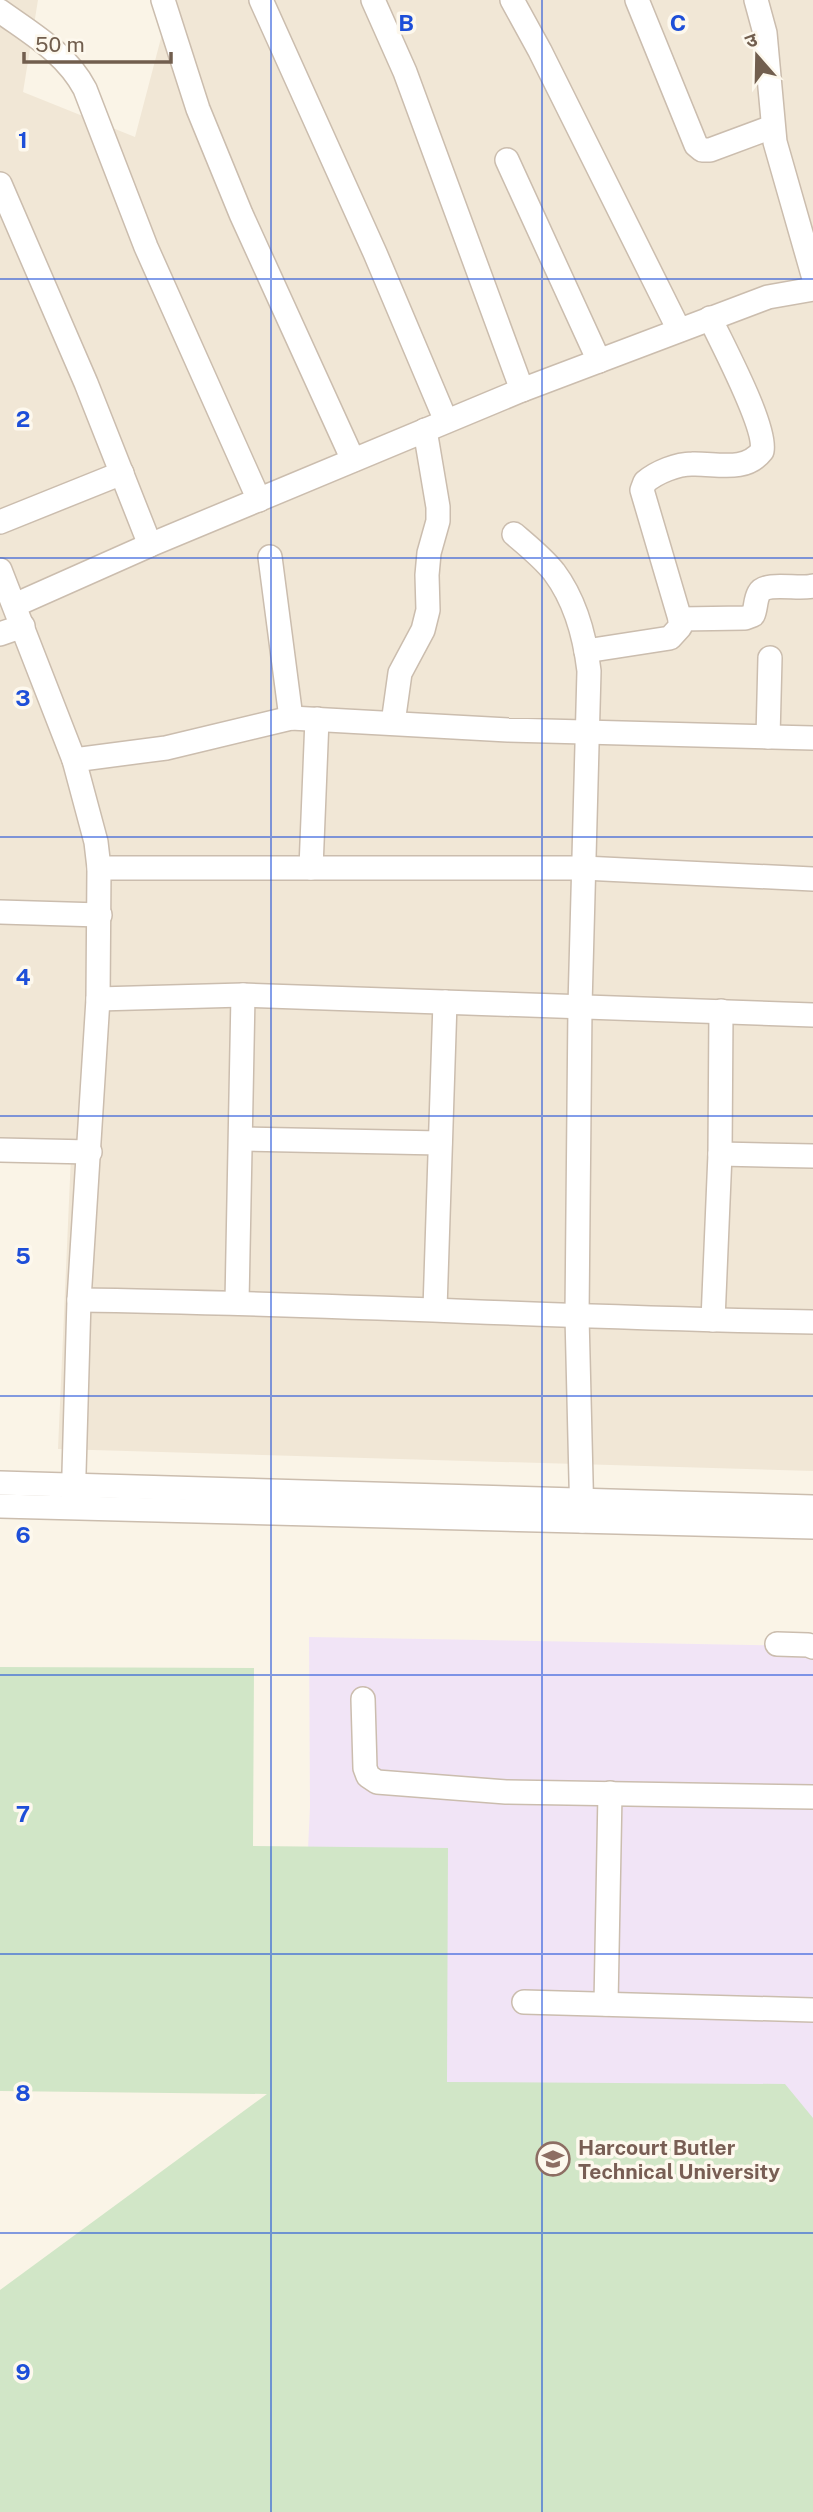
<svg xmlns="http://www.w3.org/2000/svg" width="813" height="2512" font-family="'Public Sans','Noto Sans Devanagari',sans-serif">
  <rect width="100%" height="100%" fill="#faf4e7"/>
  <path fill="#f1e7d6" d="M0,0H38L23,92L135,137L171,0H813V1471L58,1449L71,1156L0,1148Z"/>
  <path fill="#f1e4f6" d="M309,1637L813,1646V2512H277L310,1807Z"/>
  <path fill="#d1e6c7" d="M0,1667L254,1668L253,1846L448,1848L447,2082L785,2084L813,2118V2512H0V2290L267,2094L0,2091Z"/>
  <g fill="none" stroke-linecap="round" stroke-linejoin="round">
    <defs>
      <g id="minor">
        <path d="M163,0L198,109L241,214L353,460"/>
        <path d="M261,0L375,253L446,421"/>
        <path d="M373,0L405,72L522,390"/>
        <path d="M512,0L540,51L679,330"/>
        <path d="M637,0L696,145L702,150H710L772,127"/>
        <path d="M756,0L765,33L775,142L813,275"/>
        <path d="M0,11C32,34 66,53 85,89L146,247L259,500"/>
        <path d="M507,160L599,361"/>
        <path d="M0,184L86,383L150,545"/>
        <path d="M0,522L122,473"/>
        <path d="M514,534C528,546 543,558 554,572C575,600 585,637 589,671L580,1006L577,1316L582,1521"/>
        <path d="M270,557L291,718"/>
        <path d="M0,570L74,760L96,842L99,868L98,999L79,1300L73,1507"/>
        <path d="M15,605L150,545L522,390L768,297L813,289"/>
        <path d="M680,619L745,618L753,615C756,609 755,600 759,593C765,581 800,590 813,586"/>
        <path d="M0,634L23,626"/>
        <path d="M586,651L670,638L680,627V619L642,490L645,482C657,472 677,464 692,464C716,463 745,473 762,451C767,427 722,344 710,318"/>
        <path d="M393,723L400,673L423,630L428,610L427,575L429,553L438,521V507L425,430"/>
        <path d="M768,737L770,658"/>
        <path d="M74,760L166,748L291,718L508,730L813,738"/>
        <path d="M99,868H583L813,879"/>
        <path d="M311,868L317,719"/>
        <path d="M0,912L100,915"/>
        <path d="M98,999L243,995L813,1015"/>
        <path d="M241,1139L440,1143"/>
        <path d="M0,1150L90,1152"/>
        <path d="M720,1154L813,1156"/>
        <path d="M79,1300C324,1303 568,1318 813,1322"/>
        <path d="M237,1302L243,995"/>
        <path d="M435,1309L445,1002"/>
        <path d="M713,1320L720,1154L721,1011"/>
        <path d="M0,1483L813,1507"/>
        <path d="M0,1506L813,1527"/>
        <path d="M777,1644L808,1645L813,1647"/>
        <path d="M363,1699L365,1768L368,1776L377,1782L506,1792L813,1797"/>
        <path d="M524,2002L813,2010"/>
        <path d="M606,2004L610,1793"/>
      </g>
    </defs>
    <use href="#minor" stroke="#cbbdae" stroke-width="26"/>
    <use href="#minor" stroke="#fff" stroke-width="23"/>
  </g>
  <path fill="none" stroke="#1d4ed8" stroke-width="2" stroke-opacity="0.55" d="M271,0V2512M542,0V2512M0,279H813M0,558H813M0,837H813M0,1116H813M0,1396H813M0,1675H813M0,1954H813M0,2233H813"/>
  <defs>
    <symbol id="university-ring" viewBox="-11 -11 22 22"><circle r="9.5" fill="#fdf8ed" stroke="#8d6e63" stroke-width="1.5"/><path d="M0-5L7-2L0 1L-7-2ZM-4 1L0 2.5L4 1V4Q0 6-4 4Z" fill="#8d6e63"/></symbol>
  </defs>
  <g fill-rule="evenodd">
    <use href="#university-ring" x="534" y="2140" width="38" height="38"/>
  </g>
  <g text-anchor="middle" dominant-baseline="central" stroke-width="7" stroke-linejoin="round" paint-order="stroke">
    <g font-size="21" font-weight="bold" fill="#785e54" stroke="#fdf8ed" text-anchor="start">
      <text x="578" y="2147">Harcourt Butler<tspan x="578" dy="24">Technical University</tspan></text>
    </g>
  </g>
  <g font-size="23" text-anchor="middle" font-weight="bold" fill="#1d4ed8" stroke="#fdf8ed" stroke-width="7" stroke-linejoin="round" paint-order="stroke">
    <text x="406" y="31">B</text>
    <text x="678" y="31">C</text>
    <text x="23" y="148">1</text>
    <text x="23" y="427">2</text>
    <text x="23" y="706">3</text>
    <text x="23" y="985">4</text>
    <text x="23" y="1264">5</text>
    <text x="23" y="1543">6</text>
    <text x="23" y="1822">7</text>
    <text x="23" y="2101">8</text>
    <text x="23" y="2380">9</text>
  </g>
  <g transform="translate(757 56) rotate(340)" stroke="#fdf8ed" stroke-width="5" paint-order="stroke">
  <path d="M0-5L12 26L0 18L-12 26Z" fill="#715e4e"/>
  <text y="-10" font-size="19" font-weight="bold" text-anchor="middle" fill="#715e4e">उ</text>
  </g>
  <path d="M24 52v10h147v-10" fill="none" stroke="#715e4e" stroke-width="3.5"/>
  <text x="35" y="52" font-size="21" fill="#715e4e" stroke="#fdf8ed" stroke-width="5" paint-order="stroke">50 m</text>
</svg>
